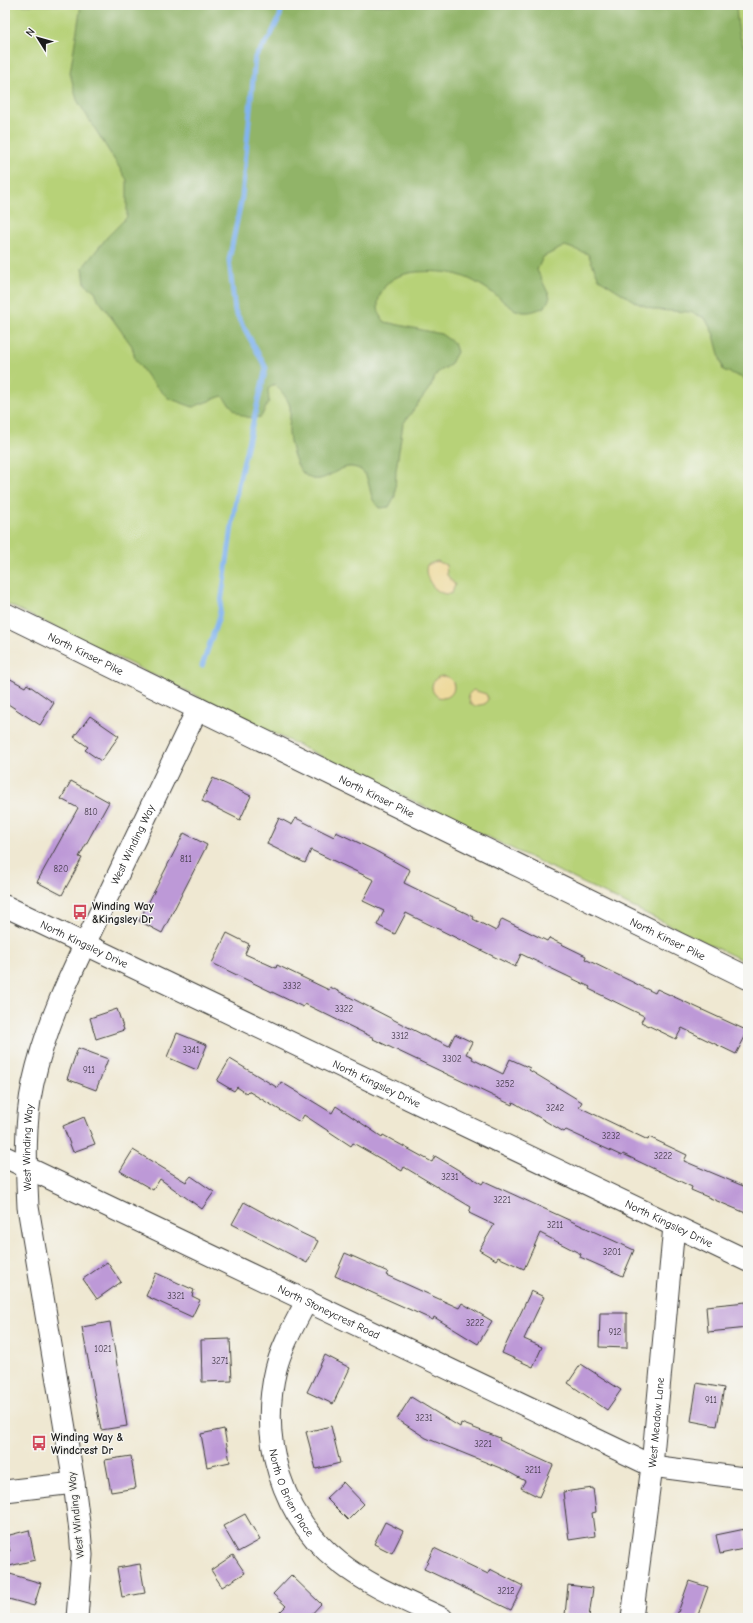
<svg xmlns="http://www.w3.org/2000/svg" width="753" height="1623" font-family="'Comic Neue',sans-serif">
  <rect width="100%" height="100%" fill="#f6f6f2"/>
  <filter id="ink" filterUnits="userSpaceOnUse"><feTurbulence type="fractalNoise" baseFrequency=".025" numOctaves="2"/><feDisplacementMap in="SourceGraphic" scale="8" xChannelSelector="R" yChannelSelector="G"/><feConvolveMatrix kernelMatrix="1 2 1 2 8 2 1 2 1" color-interpolation-filters="sRGB"/></filter>
  <filter id="wash" filterUnits="userSpaceOnUse"><feTurbulence type="fractalNoise" baseFrequency=".012" numOctaves="4" result="noise"/><feDisplacementMap in="SourceGraphic" scale="16" xChannelSelector="R" yChannelSelector="G"/><feGaussianBlur stdDeviation="0.9" result="paint"/><feColorMatrix in="noise" values="0 0 0 0 0 0 0 0 0 0 0 0 0 0 0 0 0 1.4 0 .05"/><feComposite in="paint" operator="in"/></filter>
  <g filter="url(#wash)">
    <rect width="100%" height="100%" fill="#efe8d2"/>
    <path fill="#b7d278" stroke="#6a774a" d="M5,5H748V963L5,603Z"/>
    <path fill="#91b468" stroke="#566842" d="M81,5H736C737,21 738,40 748,53V380L723,370L714,335L705,318L690,312L655,310L637,303L599,279L588,254L565,246L543,257L537,270L550,297L545,307C539,309 531,313 524,312C513,312 502,299 493,293C465,274 451,270 416,272C400,274 387,279 380,295C376,306 378,313 385,322L441,334L454,343L457,352L450,365L437,373L431,386L403,424L396,470L395,496L389,507L379,508C376,504 373,501 372,497C368,485 369,469 352,467C336,465 321,490 304,474C295,466 288,440 289,428C289,422 291,413 290,407C288,398 280,390 275,384L268,389L269,401L261,417C238,420 237,411 222,396L193,407L168,398L149,379L135,359L132,346L98,299L95,291L85,284L83,267L108,236L127,217V180L77,100L70,73Z"/>
    <g fill="#eeda9e" stroke="#857b5d">
      <path d="M437,561L446,565L447,575L455,585L452,593C439,599 422,578 427,565Z"/>
      <circle cx="443" cy="687" r="11"/>
      <path d="M473,690L486,694L488,699L485,704L474,706L470,703L468,695Z"/>
    </g>
    <g fill="none" stroke-linecap="round" stroke-linejoin="round">
      <path stroke="#82b4ee" stroke-width="5" d="M202,666L219,617L238,485L266,368L235,311L229,260L242,197L255,57L270,37L280,16L282,5"/>
    </g>
    <g id="blocks">
      <g fill="#bd99d7">
        <path d="M5,676L25,687L27,684L54,703L40,725L5,702Z"/>
        <path d="M90,716L119,736L101,761L85,750L88,747L74,737Z"/>
        <path d="M213,778L251,796L240,820L202,801Z"/>
        <path d="M71,781L109,802L79,857L82,858L62,895L37,882L78,808L61,799Z"/>
        <path d="M279,818L292,825L296,818L334,837L336,832L374,850L410,870L404,883L474,917L473,919L496,931L502,919L547,941L549,938L586,956L585,959L655,993L657,989L748,1031L736,1054L682,1028L676,1039L641,1022L644,1016L589,989L590,987L521,954L515,967L406,913L395,934L377,925L384,911L363,901L374,880L311,850L305,863L267,844Z"/>
        <path d="M184,833L207,845L162,933L139,921Z"/>
        <path d="M227,933L249,944L245,954L276,968L277,965L329,990L330,987L435,1041V1039L449,1046L455,1034L472,1042L466,1054L473,1057L472,1059L503,1074L510,1059L530,1068L529,1070L582,1102L579,1107L648,1140L649,1137L687,1155L684,1161L748,1188V1214L691,1190L692,1187L623,1154L622,1156L566,1130L564,1132L513,1102L512,1105L373,1039L374,1038L305,1004L303,1007L212,963Z"/>
        <path d="M117,1009L124,1030L96,1039L90,1018Z"/>
        <path d="M177,1033L207,1045L197,1070L167,1057Z"/>
        <path d="M78,1048L108,1059L96,1090L67,1079Z"/>
        <path d="M230,1059L278,1088L281,1082L332,1113L336,1106L382,1137L383,1135L432,1162L435,1156L482,1184L484,1181L634,1250L623,1276L580,1257L581,1254L540,1233L524,1269L498,1257L496,1260L479,1250L494,1225L469,1213L471,1207L404,1167L402,1171L353,1143L351,1146L304,1115L300,1122L248,1091L246,1093L237,1087L234,1091L217,1081Z"/>
        <path d="M84,1117L95,1144L73,1152L63,1126Z"/>
        <path d="M133,1150L186,1182L191,1176L214,1192L202,1209L160,1179L153,1190L120,1171Z"/>
        <path d="M244,1202L295,1230L318,1241L307,1263L232,1224Z"/>
        <path d="M345,1253L388,1272L386,1275L459,1308L462,1303L492,1321L478,1344L434,1317L433,1320L335,1276Z"/>
        <path d="M107,1262L121,1282L97,1299L83,1279Z"/>
        <path d="M156,1273L194,1290L192,1296L200,1300L192,1317L146,1296Z"/>
        <path d="M531,1291L544,1297L524,1339L542,1347L533,1367L502,1353Z"/>
        <path d="M746,1302L748,1328L708,1332L706,1306Z"/>
        <path d="M600,1313H627V1348L599,1347Z"/>
        <path d="M110,1322L127,1426L101,1430L82,1327Z"/>
        <path d="M230,1339L232,1381L202,1382L201,1340Z"/>
        <path d="M325,1355L350,1368L333,1404L307,1392Z"/>
        <path d="M581,1364L621,1390L607,1410L568,1383Z"/>
        <path d="M697,1383L724,1388L717,1426L691,1421Z"/>
        <path d="M411,1397L460,1427L461,1423L500,1438L499,1440L553,1465L539,1497L521,1488L525,1481L505,1470L426,1438L397,1419Z"/>
        <path d="M331,1426L340,1463L316,1469L306,1432Z"/>
        <path d="M224,1429L230,1462L207,1467L201,1434Z"/>
        <path d="M131,1456L136,1488L111,1492L105,1460Z"/>
        <path d="M343,1482L364,1504L348,1520L326,1498Z"/>
        <path d="M593,1488L596,1512L592,1513L595,1536L569,1540L563,1492Z"/>
        <path d="M245,1514L260,1540L238,1552L223,1526Z"/>
        <path d="M385,1522L403,1531L392,1553L374,1544Z"/>
        <path d="M745,1529L748,1548L720,1554L716,1535Z"/>
        <path d="M29,1530L35,1560L5,1567V1552L10,1551L6,1536Z"/>
        <path d="M434,1548L488,1574L490,1569L523,1586L511,1610L424,1569Z"/>
        <path d="M233,1555L245,1573L222,1587L211,1570Z"/>
        <path d="M140,1564L145,1593L122,1597L117,1568Z"/>
        <path d="M10,1574L41,1583L34,1606L5,1598V1589Z"/>
        <path d="M291,1575L321,1604L308,1618H274L286,1606L273,1594Z"/>
        <path d="M689,1581L708,1587L697,1618H676Z"/>
        <path d="M568,1585L593,1588L589,1617L565,1615Z"/>
      </g>
    </g>
  </g>
  <g filter="url(#ink)">
    <use href="#blocks" fill-opacity="0" stroke="#3c3b37" stroke-width="1"/>
    <g fill="none" stroke-linecap="round" stroke-linejoin="round">
      <defs>
        <g id="street">
          <path id="s1" d="M5,906L748,1261"/>
          <path id="s2" d="M5,1157L652,1466L743,1478"/>
          <path id="s3" d="M307,1300C296,1322 282,1345 276,1369C259,1440 281,1516 339,1562C369,1586 407,1601 442,1618"/>
          <path d="M5,1491L74,1483"/>
          <path id="s4" d="M77,1618L82,1555L80,1531L74,1483L28,1207C26,1166 24,1124 33,1083C47,1019 76,963 104,904C135,839 167,773 198,708"/>
          <path id="s5" d="M632,1618L652,1466L674,1226"/>
        </g>
        <g id="secondary">
          <path id="s6" d="M5,614L748,978"/>
        </g>
      </defs>
      <use href="#street" stroke="#3c3b37" stroke-width="23"/>
      <use href="#secondary" stroke="#3c3b37" stroke-width="24"/>
      <use href="#street" stroke="#fff" stroke-width="21"/>
      <use href="#secondary" stroke="#fff" stroke-width="22"/>
    </g>
  </g>
  <defs>
    <symbol id="bus-bare" viewBox="-9 -9 18 18"><path d="M-5-6H5V4H4V6H2V4H-2V6H-4V4H-5ZM-3.5-4V0h7V-4ZM-3.5 1.2v1.5H-2V1.2ZM2 1.2v1.5H3.5V1.2Z" fill="#d1495b" stroke="#f6f6f2" stroke-width="2.5" paint-order="stroke"/></symbol>
  </defs>
  <g fill-rule="evenodd">
    <use href="#bus-bare" x="69" y="901" width="22" height="22"/>
    <use href="#bus-bare" x="28" y="1432" width="22" height="22"/>
  </g>
  <g text-anchor="middle" dominant-baseline="central" stroke-width="3" stroke-linejoin="round" paint-order="stroke">
    <g font-size="9" fill="#443b4b">
      <text x="91" y="812">810</text>
      <text x="186" y="859">811</text>
      <text x="61" y="869">820</text>
      <text x="292" y="986">3332</text>
      <text x="344" y="1009">3322</text>
      <text x="400" y="1036">3312</text>
      <text x="191" y="1050">3341</text>
      <text x="452" y="1059">3302</text>
      <text x="89" y="1070">911</text>
      <text x="505" y="1084">3252</text>
      <text x="555" y="1108">3242</text>
      <text x="611" y="1136">3232</text>
      <text x="663" y="1156">3222</text>
      <text x="450" y="1177">3231</text>
      <text x="502" y="1200">3221</text>
      <text x="555" y="1225">3211</text>
      <text x="612" y="1252">3201</text>
      <text x="176" y="1296">3321</text>
      <text x="475" y="1323">3222</text>
      <text x="615" y="1332">912</text>
      <text x="103" y="1349">1021</text>
      <text x="220" y="1361">3271</text>
      <text x="711" y="1400">911</text>
      <text x="424" y="1418">3231</text>
      <text x="483" y="1444">3221</text>
      <text x="533" y="1470">3211</text>
      <text x="506" y="1591">3212</text>
    </g>
    <g font-size="11" fill="#1c1c1c" stroke="#f6f6f2">
      <text stroke="none"><textPath href="#s6" startOffset="90">North Kinser Pike</textPath></text>
      <text stroke="none"><textPath href="#s6" startOffset="414">North Kinser Pike</textPath></text>
      <text stroke="none"><textPath href="#s4" startOffset="799">West Winding Way</textPath></text>
      <text stroke="none"><textPath href="#s6" startOffset="738">North Kinser Pike</textPath></text>
      <text stroke="none"><textPath href="#s1" startOffset="88">North Kingsley Drive</textPath></text>
      <text stroke="none"><textPath href="#s1" startOffset="412">North Kingsley Drive</textPath></text>
      <text stroke="none"><textPath href="#s4" startOffset="475">West Winding Way</textPath></text>
      <text stroke="none"><textPath href="#s1" startOffset="736">North Kingsley Drive</textPath></text>
      <text stroke="none"><textPath href="#s2" startOffset="359">North Stoneycrest Road</textPath></text>
      <text stroke="none"><textPath href="#s5" startOffset="197">West Meadow Lane</textPath></text>
      <text stroke="none"><textPath href="#s3" startOffset="204">North O Brien Place</textPath></text>
      <text transform="translate(76 1515) rotate(-96)">West Winding Way</text>
    </g>
    <g font-size="11" font-weight="bold" fill="#1c1c1c" stroke="#f6f6f2" text-anchor="start">
      <text x="92" y="906">Winding Way<tspan x="92" dy="13">&amp;Kingsley Dr</tspan></text>
      <text x="51" y="1437">Winding Way &amp;<tspan x="51" dy="13">Windcrest Dr</tspan></text>
    </g>
  </g>
  <rect width="753" height="1623" fill="none" stroke="#f6f6f2" stroke-width="20"/>
  <g transform="translate(38 38) rotate(307)" stroke="#f6f6f2" stroke-width="3" paint-order="stroke">
  <path d="M0-3L7 15L0 10L-7 15Z" fill="#1c1c1c"/>
  <text y="-6" font-size="11" font-weight="bold" text-anchor="middle" fill="#1c1c1c">N</text>
  </g>
</svg>
